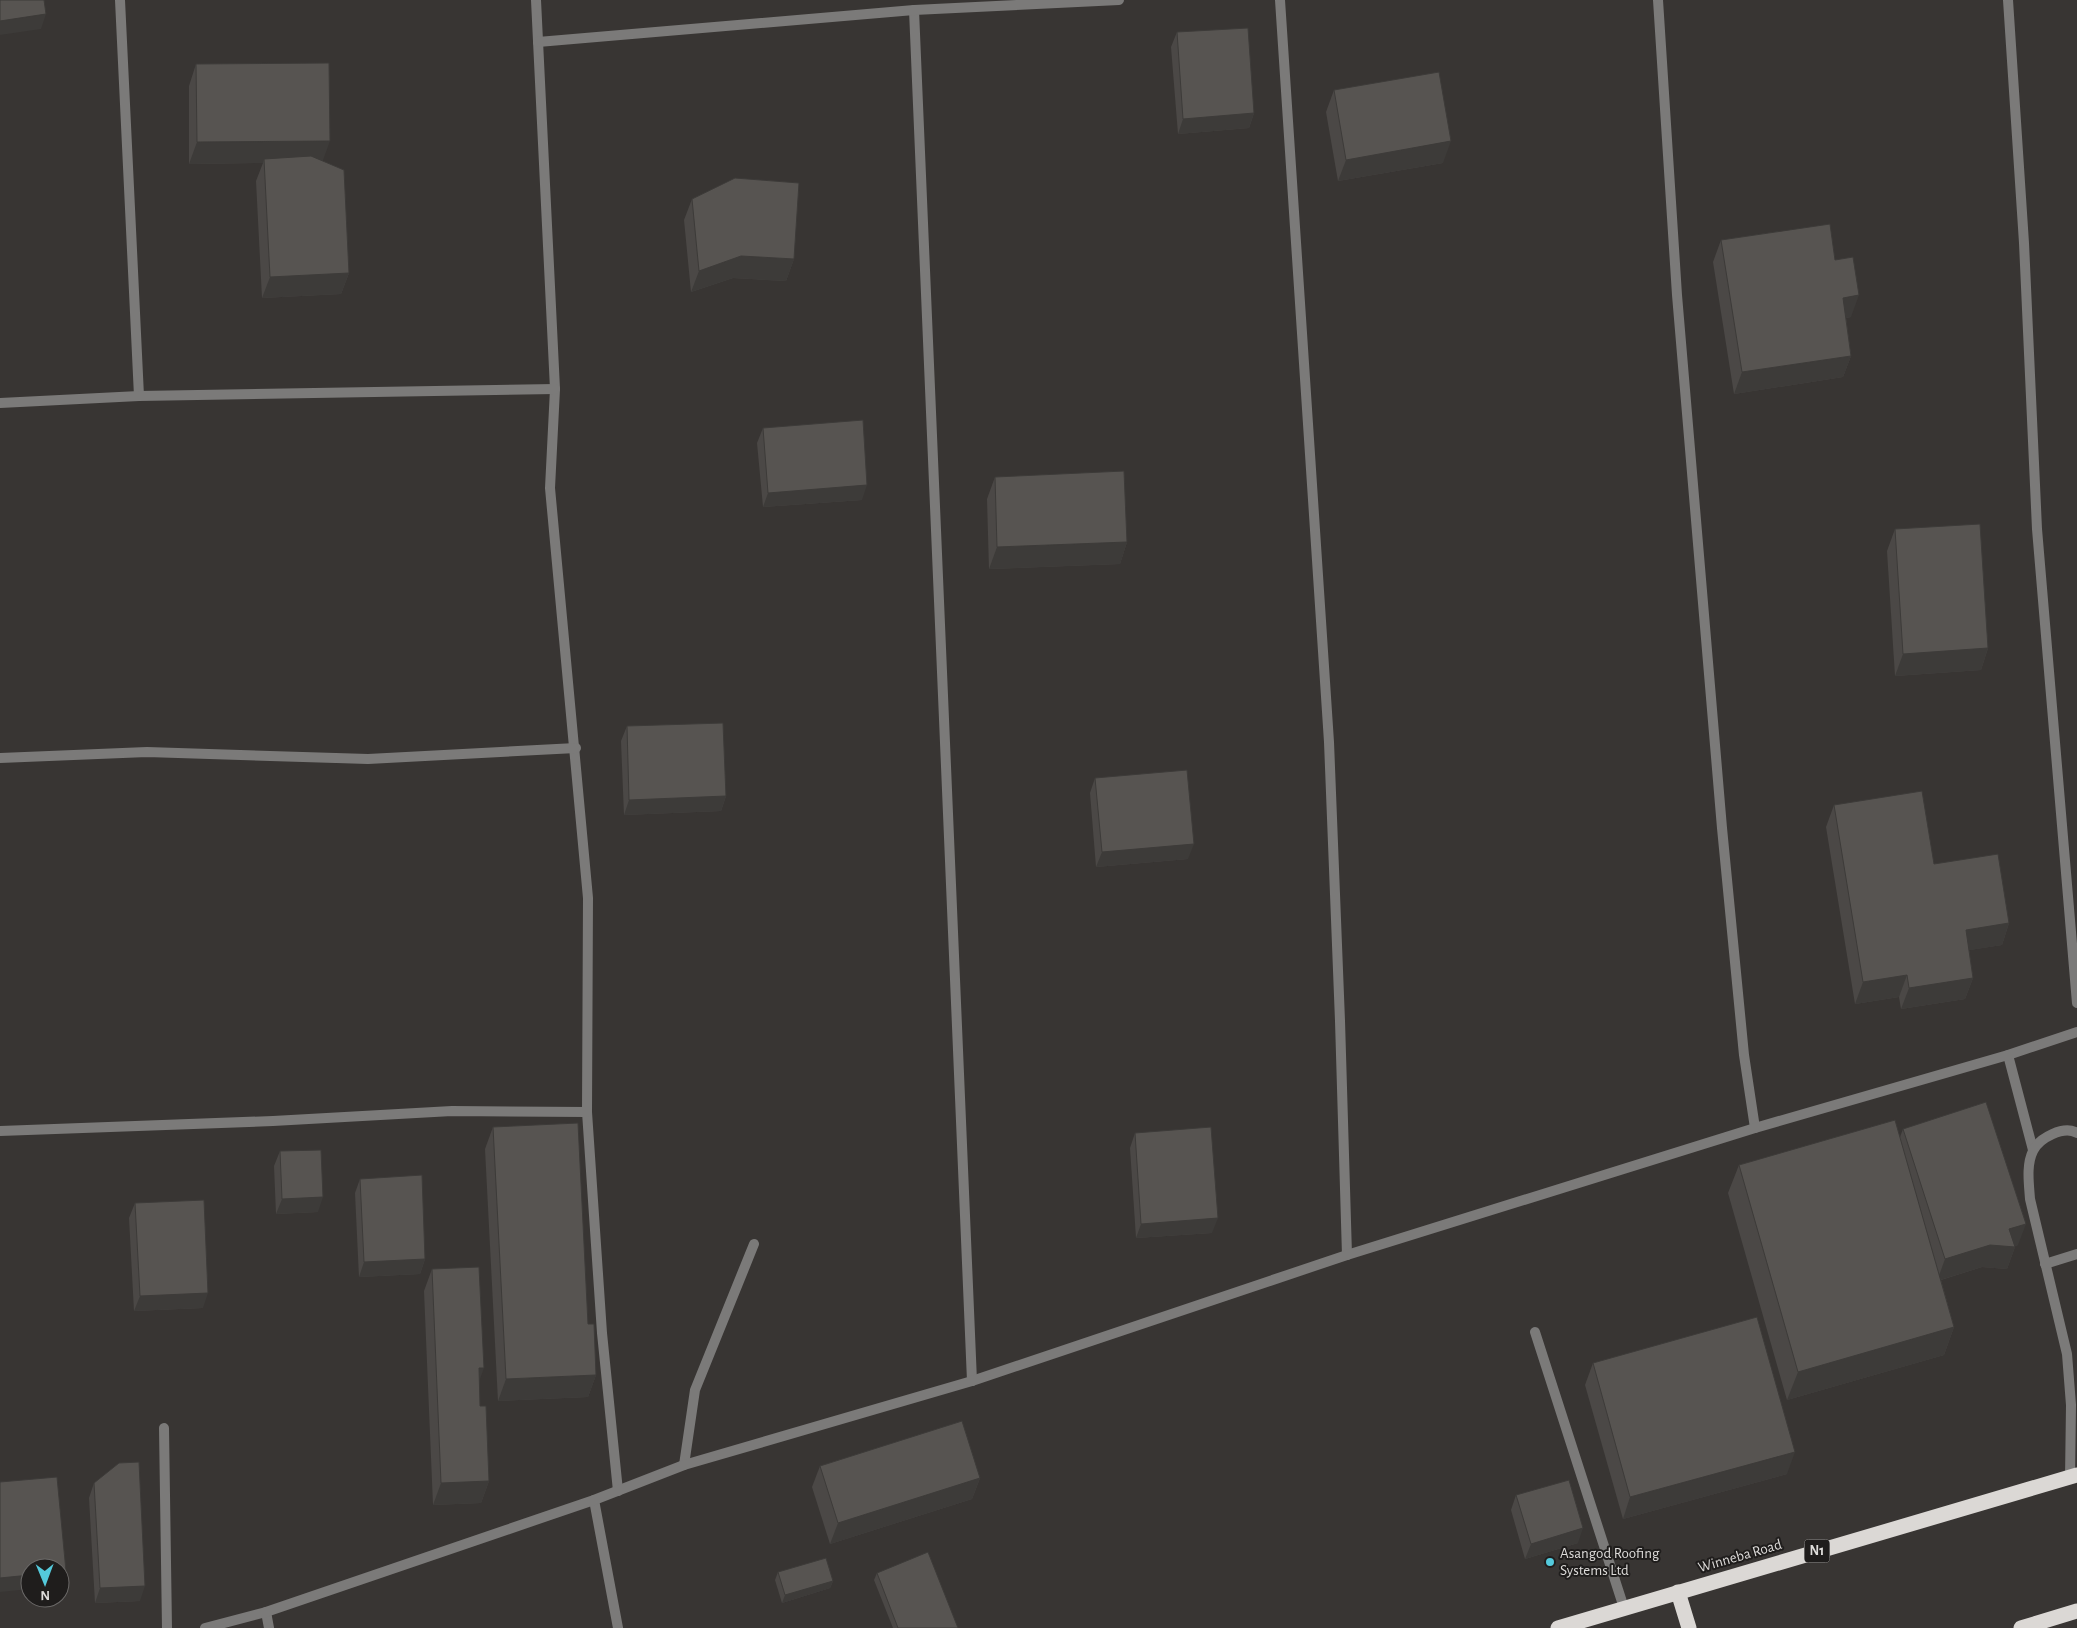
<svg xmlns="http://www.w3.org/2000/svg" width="2077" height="1628" font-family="'Alegreya Sans',sans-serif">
  <rect width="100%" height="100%" fill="#383533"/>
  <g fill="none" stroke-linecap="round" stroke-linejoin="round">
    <g stroke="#7b7a79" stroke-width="10">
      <path d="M2008,1055L2033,1150"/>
      <path d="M2045,1264L2077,1254"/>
      <path d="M1535,1332L1624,1608"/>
      <path d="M164,1428L167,1628"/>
      <path d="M684,1465L695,1390L754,1244"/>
      <path d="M2070,1478L2071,1405L2067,1354L2030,1199C2029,1184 2026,1165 2033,1151C2039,1138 2064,1125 2077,1133"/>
      <path d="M266,1612L269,1628"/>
    </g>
    <g stroke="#7b7a79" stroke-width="10">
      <path d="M120,0L139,396"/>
      <path d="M536,0L555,389L550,488L588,898L587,1112L602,1333L618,1491"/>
      <path d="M1280,0L1329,742L1340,1021L1347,1255"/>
      <path d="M1658,0L1677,295L1722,828L1744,1055L1755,1128"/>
      <path d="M2008,0L2024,243L2037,529L2077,1003"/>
      <path d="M914,10L972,1381"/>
      <path d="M538,42L914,10L1119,0"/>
      <path d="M0,403L139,396L555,389"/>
      <path d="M0,758L147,752L368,759L576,748"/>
      <path d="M0,1131L273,1121L452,1111L587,1112"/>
      <path d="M594,1500L618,1628"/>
      <path d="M205,1628L266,1612L594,1500L684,1465L972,1381L1347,1255L1755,1128L2008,1055L2077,1032"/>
    </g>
    <g stroke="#dbd8d5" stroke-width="15">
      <path d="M1678,1592L1689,1628"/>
      <path d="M1558,1628L2077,1475"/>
      <path d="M2021,1628L2077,1611"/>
    </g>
  </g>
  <g fill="#4b4846">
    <path d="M1177,32L1254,113L1249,128L1178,134L1171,47Z"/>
    <path d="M196,64L322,161L349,273L341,294L262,298L256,181L263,163L189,164V86Z"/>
    <path d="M1334,90L1443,163L1338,181L1326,112Z"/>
    <path d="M692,199L794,259L786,281L733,278L691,292L684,220Z"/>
    <path d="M1721,240L1835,260L1851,317L1846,318L1851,356L1843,377L1734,394L1713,262Z"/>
    <path d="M763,428L862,500L763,507L757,443Z"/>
    <path d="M995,477L1127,542L1120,564L989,569L987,499Z"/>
    <path d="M1895,529L1988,648L1981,670L1895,676L1887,551Z"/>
    <path d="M627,726L726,796L721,811L624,815L621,741Z"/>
    <path d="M1095,778L1188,859L1096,867L1090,793Z"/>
    <path d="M1834,805L2009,923L2002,945L1969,950L1973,978L1965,999L1901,1009L1899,997L1855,1004L1826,827Z"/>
    <path d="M493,1127L588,1324L596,1375L588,1397L498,1401L485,1149Z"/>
    <path d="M1903,1129L2018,1245L2015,1246V1247L2007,1269L1982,1267L1941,1280L1954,1327L1944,1355L1787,1400L1728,1193L1739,1165L1900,1137Z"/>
    <path d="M1135,1133L1212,1233L1136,1238L1130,1148Z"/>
    <path d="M280,1151L318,1212L276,1214L274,1166Z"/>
    <path d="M360,1179L425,1259L420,1274L359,1277L355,1193Z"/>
    <path d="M135,1203L203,1308L134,1311L129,1218Z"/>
    <path d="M432,1269L479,1382L480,1406L489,1481L481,1503L433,1505L424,1291Z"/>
    <path d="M1593,1363L1787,1474L1623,1519L1585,1385Z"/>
    <path d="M820,1466L980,1478L972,1499L830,1544L812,1487Z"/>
    <path d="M94,1483L140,1601L95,1603L89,1498Z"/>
    <path d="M1516,1495L1578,1543L1525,1559L1511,1510Z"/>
    <path d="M778,1572L833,1581L830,1588L782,1603L775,1580Z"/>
    <path d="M877,1573L958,1628H893L874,1580Z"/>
  </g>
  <g fill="#3d3b39">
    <path d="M46,14L41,29L0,35V21Z"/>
    <path d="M1254,113L1249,128L1178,134L1183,119Z"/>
    <path d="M330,141L322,163L264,159L263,163L189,164L197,142Z"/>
    <path d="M1451,141L1443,163L1338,181L1346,160Z"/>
    <path d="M741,256L794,259L786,281L733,278L691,292L699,271Z"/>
    <path d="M349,273L341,294L262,298L270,277Z"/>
    <path d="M1859,295L1851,317L1835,320L1843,298Z"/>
    <path d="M1851,356L1843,377L1734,394L1742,372Z"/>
    <path d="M867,485L862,500L763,507L768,493Z"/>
    <path d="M1127,542L1120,564L989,569L997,547Z"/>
    <path d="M1988,648L1981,670L1895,676L1903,654Z"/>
    <path d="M726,796L721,811L624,815L629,800Z"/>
    <path d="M1194,844L1188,859L1096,867L1102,852Z"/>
    <path d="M2009,923L2002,945L1958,952L1966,930Z"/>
    <path d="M1907,975L1899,997L1855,1004L1863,982Z"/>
    <path d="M1973,978L1965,999L1901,1009L1909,988Z"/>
    <path d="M323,1197L318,1212L276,1214L282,1199Z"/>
    <path d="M1218,1218L1212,1233L1136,1238L1141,1224Z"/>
    <path d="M2026,1224L2018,1245L2013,1247H2015L2007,1269L1982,1267L1937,1281L1945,1259L2009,1229Z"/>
    <path d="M425,1259L420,1274L359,1277L364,1262Z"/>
    <path d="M208,1293L203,1308L134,1311L140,1296Z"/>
    <path d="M1954,1327L1944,1355L1787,1400L1798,1372Z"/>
    <path d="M479,1368H484L476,1390Z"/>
    <path d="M596,1375L588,1397L498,1401L506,1379Z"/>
    <path d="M1795,1452L1787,1474L1623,1519L1630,1497Z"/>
    <path d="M980,1478L972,1499L830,1544L838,1523Z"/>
    <path d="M489,1481L481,1503L433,1505L441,1483Z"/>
    <path d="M1583,1528L1578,1543L1525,1559L1531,1544Z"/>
    <path d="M66,1571L61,1586H60V1572Z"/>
    <path d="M30,1575V1589L0,1592V1578Z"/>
    <path d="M833,1581L830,1588L782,1603L785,1595Z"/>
    <path d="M145,1586L140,1601L95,1603L100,1588Z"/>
  </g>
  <g fill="#575451" stroke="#3d3b39">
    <path d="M0,0H44L46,14L0,21Z"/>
    <path d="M1248,28L1254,113L1183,119L1177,32Z"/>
    <path d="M329,63L330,141L197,142L196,64Z"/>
    <path d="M1439,72L1451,141L1346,160L1334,90Z"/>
    <path d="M311,156L344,170L349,273L270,277L264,159Z"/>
    <path d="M735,178L799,183L794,259L741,256L699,271L692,199Z"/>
    <path d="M1830,224L1835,260L1853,257L1859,295L1843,298L1851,356L1742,372L1721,240Z"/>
    <path d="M863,420L867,485L768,493L763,428Z"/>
    <path d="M1124,471L1127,542L997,547L995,477Z"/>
    <path d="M1980,524L1988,648L1903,654L1895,529Z"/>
    <path d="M723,723L726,796L629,800L627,726Z"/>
    <path d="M1187,770L1194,844L1102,852L1095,778Z"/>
    <path d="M1922,791L1934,864L1998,854L2009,923L1966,930L1973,978L1909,988L1907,975L1863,982L1834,805Z"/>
    <path d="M1986,1102L2026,1224L2009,1229L2015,1247L1990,1245L1945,1259L1903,1129Z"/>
    <path d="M1895,1120L1954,1327L1798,1372L1739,1165Z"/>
    <path d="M578,1123L588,1324H594L596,1375L506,1379L493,1127Z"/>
    <path d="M1211,1127L1218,1218L1141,1224L1135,1133Z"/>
    <path d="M321,1150L323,1197L282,1199L280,1151Z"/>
    <path d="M422,1175L425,1259L364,1262L360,1179Z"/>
    <path d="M204,1200L208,1293L140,1296L135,1203Z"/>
    <path d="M479,1267L484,1368H479L480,1406H486L489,1481L441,1483L432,1269Z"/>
    <path d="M1757,1317L1795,1452L1630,1497L1593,1363Z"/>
    <path d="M962,1421L980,1478L838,1523L820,1466Z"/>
    <path d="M139,1462L145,1586L100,1588L94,1483L119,1463Z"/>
    <path d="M57,1477L66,1571L60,1572V1568H30V1575L0,1578V1482Z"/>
    <path d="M1569,1480L1583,1528L1531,1544L1516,1495Z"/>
    <path d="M928,1552L958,1628H898L877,1573Z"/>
    <path d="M826,1558L833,1581L785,1595L778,1572Z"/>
  </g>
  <circle fill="#54cadc" stroke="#1f1d1c" stroke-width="2" cx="1550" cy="1562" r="5"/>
  <g text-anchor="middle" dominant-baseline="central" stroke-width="4" stroke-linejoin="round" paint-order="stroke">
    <rect fill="#1f1d1c" stroke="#a5a3a1" stroke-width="1" x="1804.5" y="1539.5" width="25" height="23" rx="4"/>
    <g font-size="14" font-weight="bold" fill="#dedcda">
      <text x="1817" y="1551">N1</text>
    </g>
    <g font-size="15" fill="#dedcda" stroke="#1f1d1c" text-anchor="start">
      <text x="1560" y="1553">Asangod Roofing<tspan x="1560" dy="17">Systems Ltd</tspan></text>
    </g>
    <g font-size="15" fill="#dedcda" stroke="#1f1d1c">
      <text transform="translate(1740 1556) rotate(-16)">Winneba Road</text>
    </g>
  </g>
  <g transform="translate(45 1583) rotate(179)"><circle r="24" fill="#1f1d1c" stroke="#6b6968"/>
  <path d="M0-4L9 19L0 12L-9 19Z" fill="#54cadc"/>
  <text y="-8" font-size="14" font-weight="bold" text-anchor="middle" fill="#dedcda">N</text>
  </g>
</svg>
